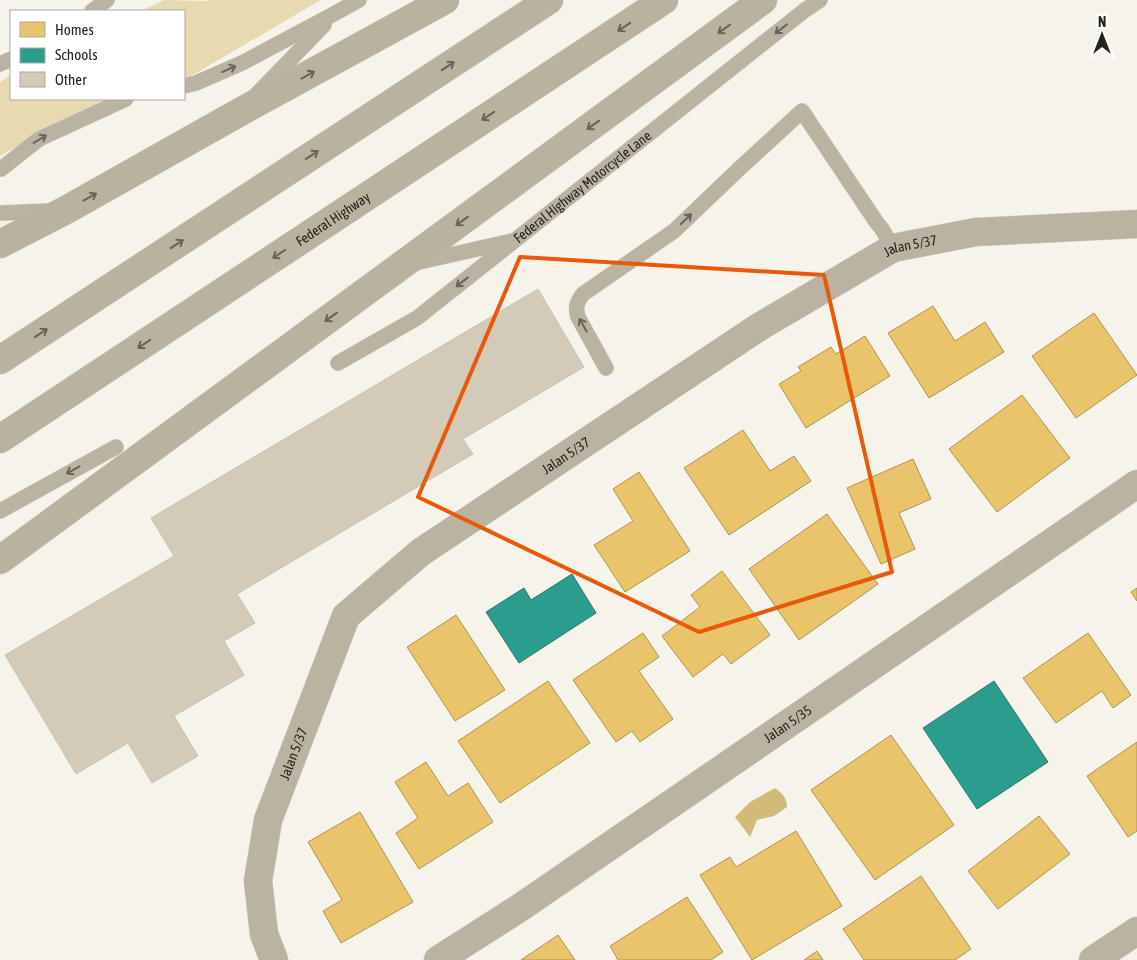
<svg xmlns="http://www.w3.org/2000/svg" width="1137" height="960" font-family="'Asap Condensed',sans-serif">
  <rect width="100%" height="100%" fill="#f6f3eb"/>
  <g fill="#e9d9b1">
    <path d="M164,0L204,1L210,0H321L191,76L184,78V11H141Z"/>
    <path d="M11,75V99H115L40,133L0,156V82Z"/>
  </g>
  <path fill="#d2ba79" d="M775,788C782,793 787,798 787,807L774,816L757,820L750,837L735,817L750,802Z"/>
  <g fill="#e9c46a" stroke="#ae9453">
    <path d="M933,306L955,341L985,322L1004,352L929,398L888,333Z"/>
    <path d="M1094,313L1137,375L1076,418L1032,356Z"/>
    <path d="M865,336L890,376L806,428L779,384L801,371L798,367L831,347L836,354Z"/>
    <path d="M1022,395L1070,458L997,512L949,449Z"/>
    <path d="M743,430L770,471L794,456L811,481L729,535L684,468Z"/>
    <path d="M913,459L931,499L899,513L915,549L881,564L847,488Z"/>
    <path d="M639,472L690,551L625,592L594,545L633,521L613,489Z"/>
    <path d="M827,514L878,584L799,640L749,569Z"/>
    <path d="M722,571L770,635L731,664L723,654L693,677L662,636L700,607L691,595Z"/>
    <path d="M1137,588V601L1131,592Z"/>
    <path d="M456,615L505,690L455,721L407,647Z"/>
    <path d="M643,633L659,657L639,671L673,719L640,742L632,731L616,742L573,680Z"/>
    <path d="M1088,633L1131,695L1113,708L1102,691L1056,723L1023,678Z"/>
    <path d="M548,681L590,743L500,803L458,741Z"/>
    <path d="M891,735L954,825L875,880L811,790Z"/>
    <path d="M1137,742V831L1128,837L1087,776Z"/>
    <path d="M426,762L448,796L468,783L493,822L419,869L396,833L418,818L395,782Z"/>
    <path d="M360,812L413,902L341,943L323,911L342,900L308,842Z"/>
    <path d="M1039,816L1070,854L998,909L968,871Z"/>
    <path d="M796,831L842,906L752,960L700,875L730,857L736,867Z"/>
    <path d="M921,876L971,949L955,960H864L843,929Z"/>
    <path d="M687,897L723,952L711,960H618L610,946Z"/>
    <path d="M558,935L575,960H521Z"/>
    <path d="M817,951L823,960H804Z"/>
  </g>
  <g fill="#2a9d8f" stroke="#28786d">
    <path d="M572,574L596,613L519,663L486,612L524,588L531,600Z"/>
    <path d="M994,681L1048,762L977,809L923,728Z"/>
  </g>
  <path fill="#d3cbb7" stroke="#c4c2bc" d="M538,289L584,367L463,439L473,454L237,594L255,623L224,641L244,675L174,716L198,756L152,783L128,743L76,774L5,655L174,556L151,518Z"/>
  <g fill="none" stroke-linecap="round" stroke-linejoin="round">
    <defs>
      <g id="service">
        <path d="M92,11L107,0"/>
        <path d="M0,64L11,59"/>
        <path d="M184,86L196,83L242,63L332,15L359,0"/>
        <path d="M256,95L324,25"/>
        <path d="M1,169L39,139L126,99"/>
        <path d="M0,213L51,211"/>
        <path d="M415,263L512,241"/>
        <path id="s1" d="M338,363L417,318L805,10L820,0"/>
        <path d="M606,368L578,317C575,307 577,302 583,294L674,231L740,168L802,111L877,223L882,229L893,248"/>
        <path d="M0,511L116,447"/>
      </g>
      <g id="minor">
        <path id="s2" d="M274,960L264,934L258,881L268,820L346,616L421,552L759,327L893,248L976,232L1137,224"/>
        <path id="s3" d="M438,960L521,907L1137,484"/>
        <path d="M1093,960L1137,931"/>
      </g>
      <g id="trunk">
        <path d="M0,244L66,210L240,112L445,0"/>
        <path d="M0,360L549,0"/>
        <path id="s4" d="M0,439L664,0"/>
        <path d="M0,560L763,0"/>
      </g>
    </defs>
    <use href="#service" stroke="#d0cdc7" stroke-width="16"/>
    <use href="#minor" stroke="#d0cdc7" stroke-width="29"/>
    <use href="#trunk" stroke="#d0cdc7" stroke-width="29"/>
    <use href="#service" stroke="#bab3a2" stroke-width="15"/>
    <use href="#minor" stroke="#bab3a2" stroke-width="28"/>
    <use href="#trunk" stroke="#b8b29f" stroke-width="28"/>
  </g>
  <defs><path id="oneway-shaft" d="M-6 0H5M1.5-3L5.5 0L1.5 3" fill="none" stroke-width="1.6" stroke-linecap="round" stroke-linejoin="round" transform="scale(1.25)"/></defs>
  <g stroke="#676358">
    <use href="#oneway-shaft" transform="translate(624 27) rotate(147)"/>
    <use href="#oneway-shaft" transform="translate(724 29) rotate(144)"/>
    <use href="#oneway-shaft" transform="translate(448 66) rotate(-33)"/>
    <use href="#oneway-shaft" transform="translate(308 75) rotate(-29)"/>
    <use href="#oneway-shaft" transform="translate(488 116) rotate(146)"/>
    <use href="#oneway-shaft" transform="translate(593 125) rotate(144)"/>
    <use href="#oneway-shaft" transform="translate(312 155) rotate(-33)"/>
    <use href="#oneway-shaft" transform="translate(90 197) rotate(-29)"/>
    <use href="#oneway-shaft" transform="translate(462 221) rotate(144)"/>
    <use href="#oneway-shaft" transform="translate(177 244) rotate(-33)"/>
    <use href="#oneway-shaft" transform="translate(279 254) rotate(146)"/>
    <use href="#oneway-shaft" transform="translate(331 317) rotate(144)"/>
    <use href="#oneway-shaft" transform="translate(41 333) rotate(-33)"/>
    <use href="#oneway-shaft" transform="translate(144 344) rotate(146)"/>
  </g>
  <g stroke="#686459">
    <use href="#oneway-shaft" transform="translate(781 29) rotate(142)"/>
    <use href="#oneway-shaft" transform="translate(229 69) rotate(-24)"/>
    <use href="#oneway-shaft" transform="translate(40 139) rotate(-31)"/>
    <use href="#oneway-shaft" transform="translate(686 219) rotate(-44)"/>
    <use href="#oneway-shaft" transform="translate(462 282) rotate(142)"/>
    <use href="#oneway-shaft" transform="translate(583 325) rotate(-119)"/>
    <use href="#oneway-shaft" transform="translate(73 470) rotate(151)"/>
  </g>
  <path fill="none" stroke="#e8590c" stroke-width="4" stroke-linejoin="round" d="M520,257L824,275L892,572L699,632L418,497Z"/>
  <g text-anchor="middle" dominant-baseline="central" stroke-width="5" stroke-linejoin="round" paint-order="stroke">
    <g font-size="14" fill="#25231e" stroke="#fff">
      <text stroke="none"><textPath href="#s1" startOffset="302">Federal Highway Motorcycle Lane</textPath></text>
      <text stroke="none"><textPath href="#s4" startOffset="399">Federal Highway</textPath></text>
      <text stroke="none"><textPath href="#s2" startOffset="1039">Jalan 5/37</textPath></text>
      <text stroke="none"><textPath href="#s2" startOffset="634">Jalan 5/37</textPath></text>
      <text stroke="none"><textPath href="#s3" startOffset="422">Jalan 5/35</textPath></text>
      <text stroke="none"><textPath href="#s2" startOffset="214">Jalan 5/37</textPath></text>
    </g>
  </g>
  <rect x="10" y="10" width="175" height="90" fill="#ffffff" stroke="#a8a7a5"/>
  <rect x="20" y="22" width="25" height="15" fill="#e9c46a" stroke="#a8a7a5"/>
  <text x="55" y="35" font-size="15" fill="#25231e">Homes</text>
  <rect x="20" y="48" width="25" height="15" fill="#2a9d8f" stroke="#a8a7a5"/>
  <text x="55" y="60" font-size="15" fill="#25231e">Schools</text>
  <rect x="20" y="72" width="25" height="15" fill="#d3cbb7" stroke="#a8a7a5"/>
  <text x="55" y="85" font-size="15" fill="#25231e">Other</text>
  <g transform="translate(1102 35)" stroke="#ffffff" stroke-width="4" paint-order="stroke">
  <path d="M0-4L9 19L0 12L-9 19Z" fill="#25231e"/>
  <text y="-8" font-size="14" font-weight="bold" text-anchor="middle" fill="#25231e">N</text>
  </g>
</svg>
